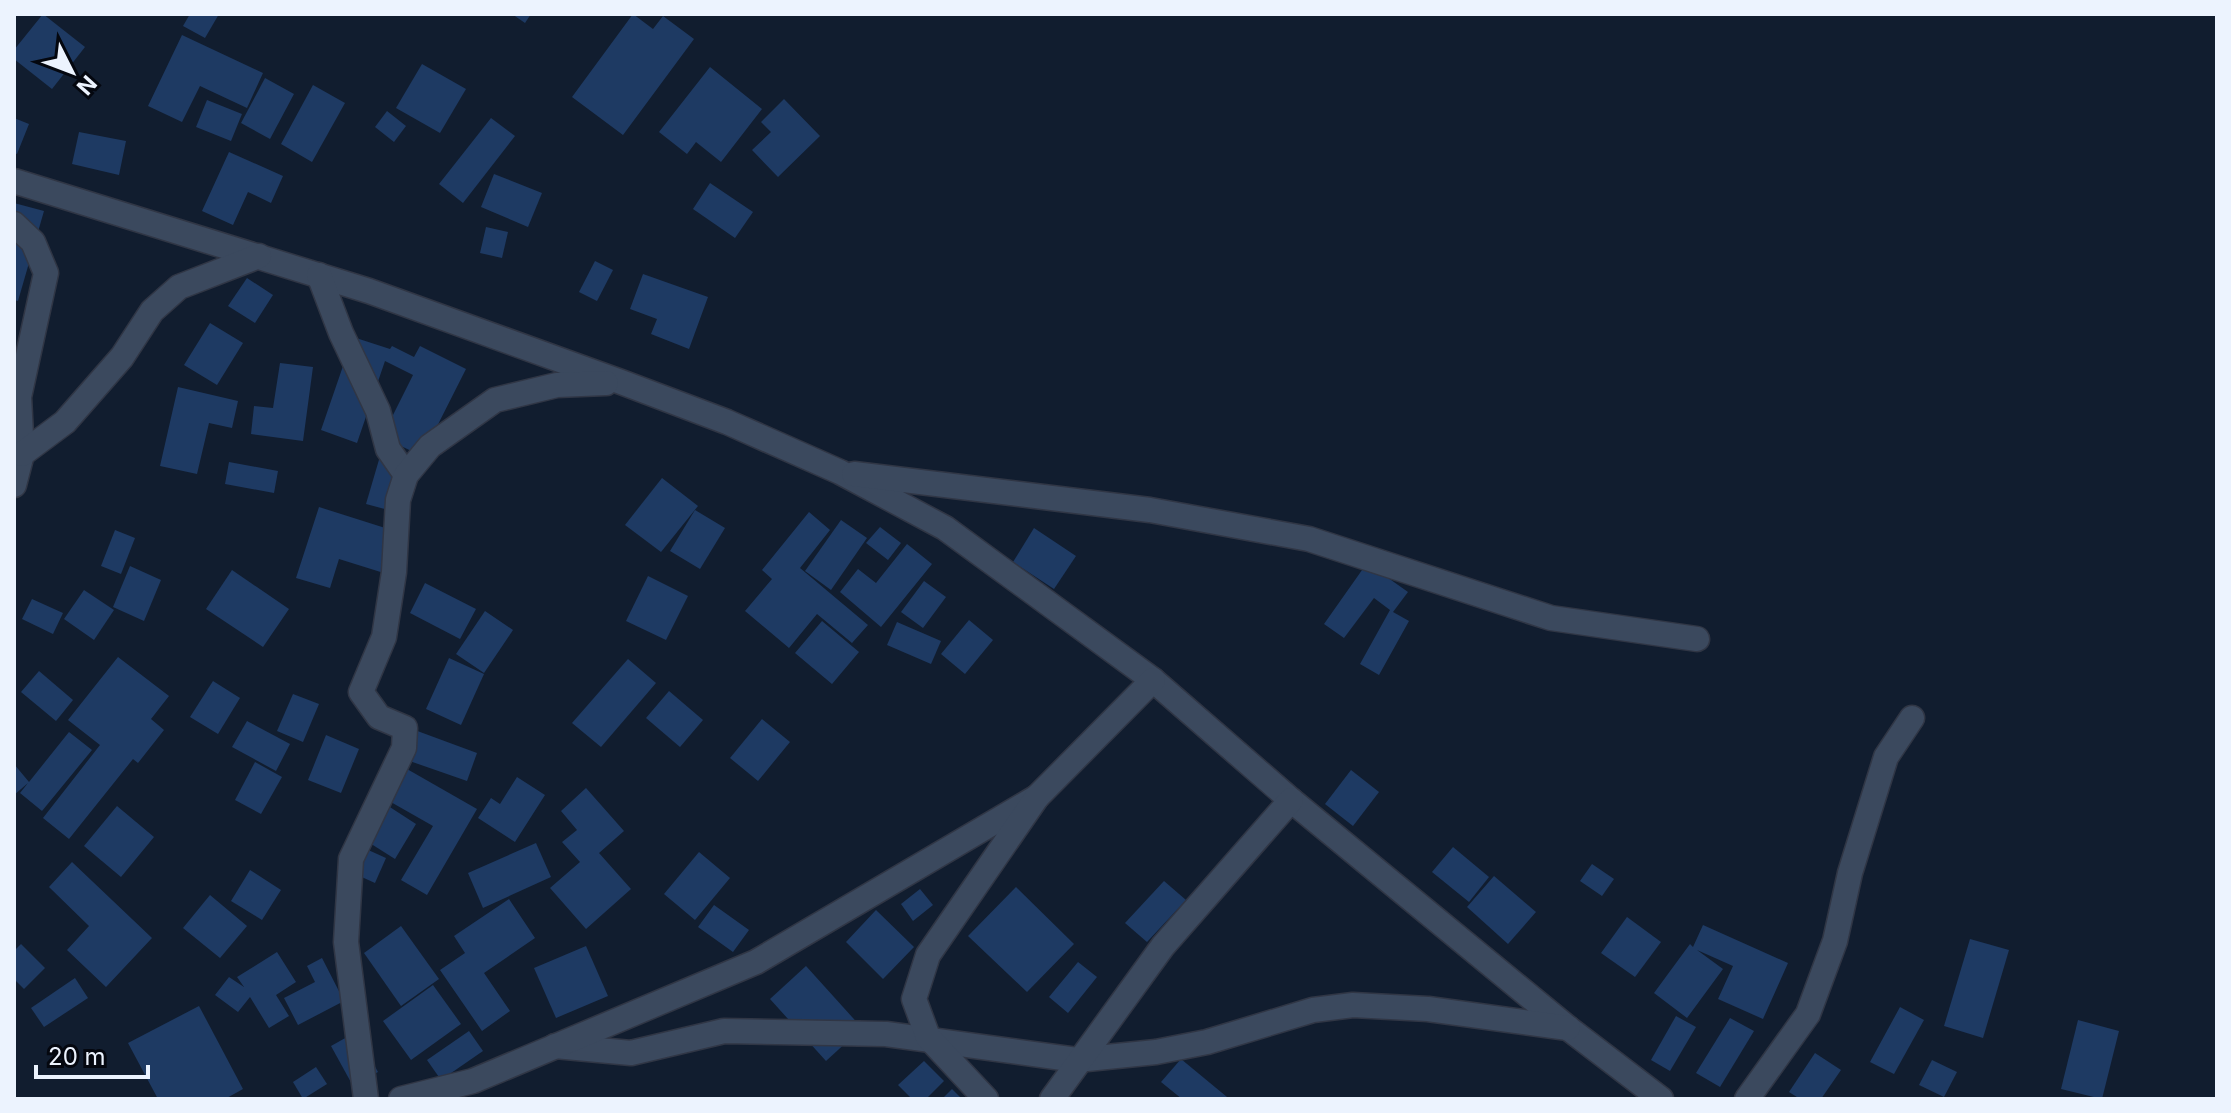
<svg xmlns="http://www.w3.org/2000/svg" width="2231" height="1113" font-family="Inter,sans-serif">
  <rect width="100%" height="100%" fill="#111d2f"/>
  <g fill="#1e3a63">
    <path d="M43,14L85,47L52,89L14,59V50Z"/>
    <path d="M190,14H219L205,38L183,26Z"/>
    <path d="M512,14H531L525,23Z"/>
    <path d="M633,14L653,29L663,16L694,39L623,135L572,97Z"/>
    <path d="M182,35L263,73L247,108L200,86L182,122L148,106Z"/>
    <path d="M422,64L466,89L440,133L396,108Z"/>
    <path d="M710,67L762,109L721,162L696,142L687,154L659,132Z"/>
    <path d="M265,78L294,94L270,139L241,123Z"/>
    <path d="M313,85L345,103L312,162L281,144Z"/>
    <path d="M784,99L820,136L778,177L752,150L771,132L761,122Z"/>
    <path d="M207,100L242,114L231,141L196,127Z"/>
    <path d="M387,111L406,126L394,142L375,127Z"/>
    <path d="M14,118L29,124L17,154L14,153Z"/>
    <path d="M491,118L515,136L463,203L439,184Z"/>
    <path d="M79,132L126,141L119,175L72,164Z"/>
    <path d="M229,152L283,176L271,203L248,192L233,225L202,211Z"/>
    <path d="M494,174L542,193L528,227L481,207Z"/>
    <path d="M710,183L753,212L735,238L693,209Z"/>
    <path d="M14,203L44,211L18,301L14,300Z"/>
    <path d="M486,227L508,232L502,258L480,253Z"/>
    <path d="M595,261L613,270L597,301L579,292Z"/>
    <path d="M643,274L708,297L689,349L651,334L657,319L630,309Z"/>
    <path d="M247,278L273,295L255,323L228,306Z"/>
    <path d="M210,323L243,343L217,385L184,365Z"/>
    <path d="M353,337L390,349L392,346L414,357L420,346L466,369L422,456L382,437L413,375L385,361L357,443L321,430Z"/>
    <path d="M280,363L313,367L303,441L251,434L254,406L273,408Z"/>
    <path d="M178,387L238,401L232,428L209,423L197,474L160,466Z"/>
    <path d="M383,446L424,458L407,515L366,504Z"/>
    <path d="M229,462L278,471L274,493L225,484Z"/>
    <path d="M662,478L698,506L661,552L625,525Z"/>
    <path d="M319,507L401,533L387,574L339,559L330,588L296,578Z"/>
    <path d="M695,510L725,528L700,569L670,551Z"/>
    <path d="M809,512L830,530L800,568L868,625L852,643L817,614L789,648L745,611L772,579L762,570Z"/>
    <path d="M841,520L867,538L831,590L805,571Z"/>
    <path d="M880,527L901,543L888,560L866,543Z"/>
    <path d="M1034,528L1076,556L1054,589L1013,562Z"/>
    <path d="M115,530L135,538L121,574L101,566Z"/>
    <path d="M907,544L932,564L881,627L840,592L858,569L876,583Z"/>
    <path d="M1367,563L1408,592L1393,612L1409,621L1379,675L1360,664L1390,610L1374,598L1344,638L1324,624Z"/>
    <path d="M130,566L161,580L144,621L113,607Z"/>
    <path d="M232,570L289,609L263,647L206,609Z"/>
    <path d="M648,576L688,596L666,640L626,621Z"/>
    <path d="M924,581L946,597L923,628L901,612Z"/>
    <path d="M425,583L476,609L460,639L410,613Z"/>
    <path d="M84,590L114,610L94,640L64,619Z"/>
    <path d="M32,599L63,613L53,634L22,619Z"/>
    <path d="M485,611L513,630L484,673L456,654Z"/>
    <path d="M969,620L993,640L965,674L941,654Z"/>
    <path d="M822,621L859,652L832,684L795,653Z"/>
    <path d="M897,622L941,641L931,664L887,645Z"/>
    <path d="M118,657L169,696L151,719L164,730L138,763L133,759L69,839L43,818L100,745L68,720Z"/>
    <path d="M449,658L484,674L461,725L426,709Z"/>
    <path d="M628,659L656,683L601,747L572,723Z"/>
    <path d="M39,671L73,700L56,721L21,692Z"/>
    <path d="M213,681L240,698L218,734L190,717Z"/>
    <path d="M669,691L703,720L680,747L646,718Z"/>
    <path d="M293,694L319,704L303,742L277,731Z"/>
    <path d="M762,719L790,742L758,781L730,758Z"/>
    <path d="M247,721L290,744L276,771L232,747Z"/>
    <path d="M412,729L477,753L467,781L401,758Z"/>
    <path d="M69,732L92,750L42,811L20,793L28,783L14,795V764L29,782Z"/>
    <path d="M326,735L359,749L341,793L308,780Z"/>
    <path d="M255,762L282,777L261,814L235,800Z"/>
    <path d="M407,769L477,809L427,895L401,880L433,826L389,801Z"/>
    <path d="M1351,770L1379,792L1353,826L1325,804Z"/>
    <path d="M517,777L545,795L515,842L478,818L491,798L500,804Z"/>
    <path d="M586,788L624,831L599,853L631,889L586,929L550,888L580,862L562,842L577,830L561,811Z"/>
    <path d="M379,800L416,824L395,859L357,835Z"/>
    <path d="M117,806L154,837L121,877L84,846Z"/>
    <path d="M536,843L551,877L483,908L468,873Z"/>
    <path d="M1453,847L1489,877L1469,902L1432,872Z"/>
    <path d="M366,849L386,858L375,883L355,874Z"/>
    <path d="M699,852L730,878L695,920L664,894Z"/>
    <path d="M72,862L152,938L106,987L67,950L89,926L49,887Z"/>
    <path d="M1592,864L1614,879L1602,896L1580,881Z"/>
    <path d="M250,870L281,890L262,920L231,901Z"/>
    <path d="M1494,876L1536,912L1508,944L1467,907Z"/>
    <path d="M1164,881L1186,900L1147,942L1125,923Z"/>
    <path d="M1016,887L1074,944L1027,992L968,936Z"/>
    <path d="M920,889L933,905L913,921L901,904Z"/>
    <path d="M210,895L247,926L220,958L183,928Z"/>
    <path d="M509,899L535,938L484,973L510,1011L482,1031L440,970L465,953L454,936Z"/>
    <path d="M714,905L749,930L733,952L698,927Z"/>
    <path d="M876,910L914,947L883,979L846,942Z"/>
    <path d="M1627,917L1661,942L1635,977L1601,953Z"/>
    <path d="M1703,925L1788,963L1763,1019L1718,999L1733,966L1697,950L1723,969L1687,1018L1654,993L1690,944L1693,947Z"/>
    <path d="M401,926L439,979L401,1006L364,953Z"/>
    <path d="M1970,939L2009,950L1983,1038L1944,1026Z"/>
    <path d="M21,944L45,968L24,989L14,979V951Z"/>
    <path d="M586,946L608,996L556,1018L534,968Z"/>
    <path d="M277,952L296,982L276,995L289,1016L269,1028L250,997L238,1012L215,995L229,977L244,987L237,977Z"/>
    <path d="M322,958L344,1001L298,1025L284,998L315,982L307,966Z"/>
    <path d="M1078,962L1097,977L1068,1013L1049,997Z"/>
    <path d="M806,966L862,1028L826,1061L770,999Z"/>
    <path d="M75,978L88,998L44,1027L31,1008Z"/>
    <path d="M433,985L461,1024L411,1060L383,1021Z"/>
    <path d="M199,1006L243,1089L225,1099H158L128,1043Z"/>
    <path d="M1900,1007L1924,1020L1894,1074L1870,1062Z"/>
    <path d="M1676,1016L1696,1027L1670,1071L1651,1060Z"/>
    <path d="M1730,1018L1754,1031L1720,1087L1696,1073Z"/>
    <path d="M2078,1020L2119,1031L2102,1099L2061,1089Z"/>
    <path d="M469,1031L483,1051L441,1080L427,1060Z"/>
    <path d="M356,1032L378,1072L353,1086L331,1046Z"/>
    <path d="M1815,1053L1841,1070L1821,1099H1800L1789,1092Z"/>
    <path d="M1181,1059L1227,1097L1225,1099H1182L1161,1082Z"/>
    <path d="M1932,1060L1957,1072L1944,1097L1919,1085Z"/>
    <path d="M924,1061L944,1081L926,1099H912L898,1085Z"/>
    <path d="M316,1067L327,1084L303,1099L293,1082Z"/>
    <path d="M952,1089L962,1099H942Z"/>
  </g>
  <g fill="none" stroke-linecap="round" stroke-linejoin="round">
    <defs>
      <g id="street">
        <path d="M14,181L369,291L621,382L727,422L840,472L945,528L1153,680L1291,800L1568,1028L1661,1099"/>
        <path d="M14,224L33,242L46,273L19,397L22,454L14,485"/>
        <path d="M319,275L341,333L378,411L388,449L406,475"/>
        <path d="M22,454L65,422L122,357L152,311L179,287L259,256"/>
        <path d="M854,474L1150,510L1309,539L1551,618L1697,639"/>
        <path d="M555,1046L631,1053L724,1031L886,1034L1077,1060L1156,1052L1207,1042L1313,1010L1353,1005L1428,1009L1568,1028"/>
        <path d="M366,1099L346,942L351,859L404,748L405,728L379,717L361,692L384,637L394,572L398,500L406,475L430,446L495,400L557,385L606,383"/>
        <path d="M401,1099L473,1081L756,962L1037,797"/>
        <path d="M986,1099L928,1037L914,999L928,955L1037,797L1153,680"/>
        <path d="M1052,1099L1163,946L1291,800"/>
        <path d="M1747,1099L1808,1014L1835,941L1850,873L1886,757L1912,718"/>
      </g>
    </defs>
    <use href="#street" stroke="#303645" stroke-width="27"/>
    <use href="#street" stroke="#3b495e" stroke-width="24"/>
  </g>
  <rect width="2231" height="1113" fill="none" stroke="#ecf3fe" stroke-width="32"/>
  <g transform="translate(72 72) rotate(132)" stroke="#04070f" stroke-width="6" paint-order="stroke">
  <path d="M0-6L14 30L0 20L-14 30Z" fill="#ecf3fe"/>
  <text y="-12" font-size="22" font-weight="bold" text-anchor="middle" fill="#ecf3fe">N</text>
  </g>
  <path d="M36 1065v12h112v-12" fill="none" stroke="#ecf3fe" stroke-width="4"/>
  <text x="48" y="1065" font-size="24" fill="#ecf3fe" stroke="#04070f" stroke-width="6" paint-order="stroke">20 m</text>
</svg>
